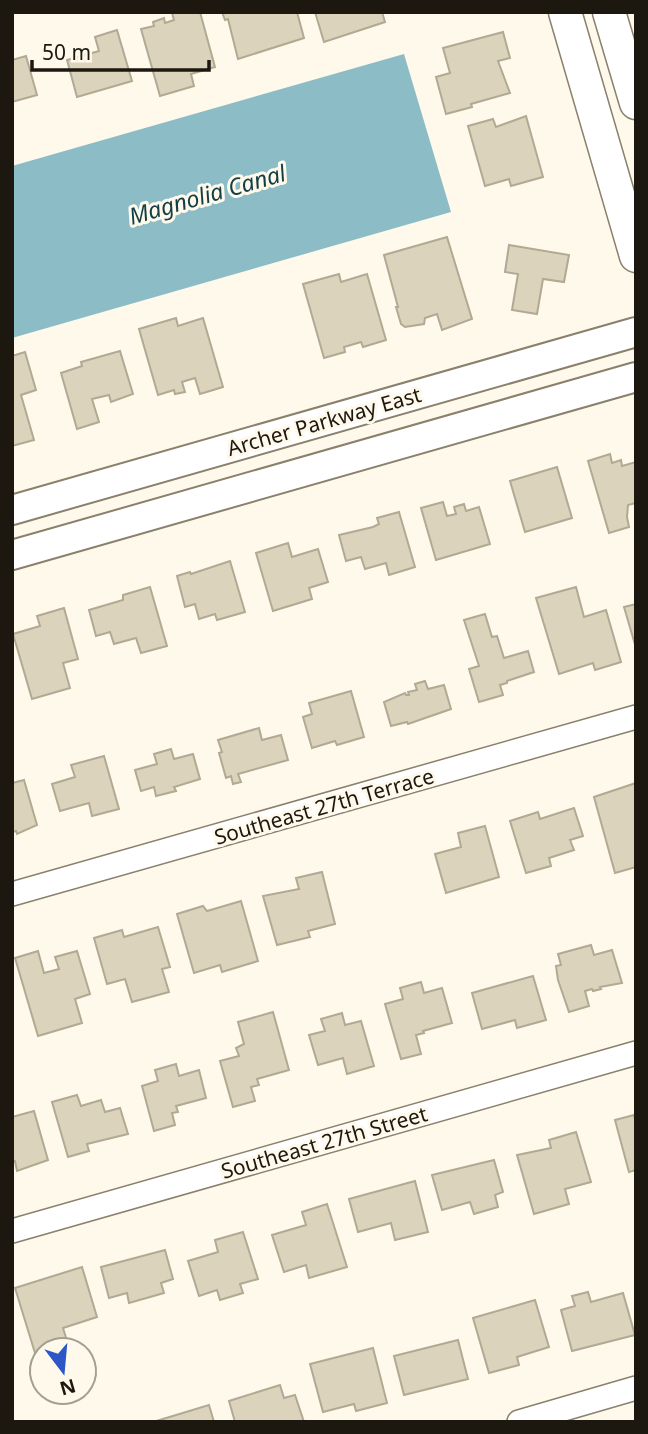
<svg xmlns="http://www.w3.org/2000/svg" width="648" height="1434" font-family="'Noto Sans',sans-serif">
  <rect width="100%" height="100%" fill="#fff9eb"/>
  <path fill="#8cbcc6" d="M404,54L451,212L12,338V166Z"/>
  <g fill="#dcd3bc" stroke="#b2a993" stroke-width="2">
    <path d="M200,12L215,67L191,74L194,86L160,96L141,29L154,26L153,22L164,18L165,23L174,20L172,13Z"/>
    <path d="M222,12H297L304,38L238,59L228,19L225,20Z"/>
    <path d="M315,12H382L385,22L324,42Z"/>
    <path d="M117,30L132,81L77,97L67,60L99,51L95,37Z"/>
    <path d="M503,32L510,58L498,61L510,93L471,104L472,107L446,114L436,77L450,73L443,48Z"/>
    <path d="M26,56L37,95L12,102V60Z"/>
    <path d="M526,116L543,177L511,186L509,179L485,186L468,126L493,119L496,127Z"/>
    <path d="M447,237L472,319L442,330L437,314L425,318L424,324L405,327L401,324L396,307H398L384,255Z"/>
    <path d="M509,245L569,255L564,282L543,279L537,314L512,310L518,274L505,272Z"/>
    <path d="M339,274L341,282L367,274L386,340L363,347L361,342L344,347L345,352L324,358L303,284Z"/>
    <path d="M176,318L178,326L203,318L223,387L200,394L195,378L182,382L185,392L175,394L174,390L158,395L139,329Z"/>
    <path d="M120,351L133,394L111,402L109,395L92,399L99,422L77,429L61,373L82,366L81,362Z"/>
    <path d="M25,352L36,390L21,395L34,440L12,446V356Z"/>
    <path d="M610,454L612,463L621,460L622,466L636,462V503L628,505L627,517L629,527L609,533L588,461Z"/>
    <path d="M557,467L572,518L525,532L510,481Z"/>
    <path d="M443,502L447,516L456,514L454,507L464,504L466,511L479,507L490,544L436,560L421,508Z"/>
    <path d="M399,512L415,567L389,575L386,563L365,569L361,557L346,561L339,535L373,527L379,524L377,518Z"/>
    <path d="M288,543L292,557L318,549L328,582L309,588L312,599L273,611L256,553Z"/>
    <path d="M230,561L245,612L217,620L215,614L199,619L195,604L185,607L177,576L190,572L191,574Z"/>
    <path d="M150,587L167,646L141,653L136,638L114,644L110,632L96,636L89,610L123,600V595Z"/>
    <path d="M576,587L584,617L606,610L621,662L595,670L593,663L559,674L536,598Z"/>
    <path d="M636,604V648L624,607Z"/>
    <path d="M64,608L78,659L63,663L70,688L32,699L13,634L40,626L37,616Z"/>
    <path d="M485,614L492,637L497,636L504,658L528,651L534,672L507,681V683L500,685L503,695L479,702L469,669L479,666L464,620Z"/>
    <path d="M425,681L428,689L444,685L451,709L408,724L407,722L391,726L384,702L405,693L406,695H409L408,692L417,690L415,684Z"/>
    <path d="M351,691L364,737L337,745L335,741L312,748L303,717L312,714L309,703Z"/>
    <path d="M259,728L262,740L281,735L288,760L238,774L241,782L233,784L231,776L226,778L219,753L222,752L218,740Z"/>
    <path d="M171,749L174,759L193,754L200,779L174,787L176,791L156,796L154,787L141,791L135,770L157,764L154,754Z"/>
    <path d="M104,756L119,809L92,816L89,803L60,811L52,784L75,777L71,765Z"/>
    <path d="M24,780L37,825L17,834L16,831L12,832V783Z"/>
    <path d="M636,783V867L615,873L594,797Z"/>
    <path d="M574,808L583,836L570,840L574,850L549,858L551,866L526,873L510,821L538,812L540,819Z"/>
    <path d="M485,826L499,877L446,893L435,854L461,847L458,833Z"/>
    <path d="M322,872L335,924L308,931L310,937L277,945L263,896L299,889L296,878Z"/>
    <path d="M241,901L258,961L222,972L220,965L194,973L177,914L203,906L207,911Z"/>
    <path d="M158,927L170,967L162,969L169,992L132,1002L125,979L107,984L94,938L122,930L124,937Z"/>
    <path d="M591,945L594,955L612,950L622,983L600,987L601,989L593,991L592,989L585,991L589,1006L569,1012L558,980L556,966L561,965L558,954Z"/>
    <path d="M38,951L44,973L59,969L55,957L77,951L90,994L75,999L82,1023L38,1036L15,958Z"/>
    <path d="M533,976L546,1020L517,1028L515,1020L482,1029L472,993Z"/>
    <path d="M421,982L424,993L442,988L452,1023L423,1031L424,1033L416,1035L421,1054L401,1059L385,1004L403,999L400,988Z"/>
    <path d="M273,1012L289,1070L257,1079L259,1085L251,1087L255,1101L233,1107L220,1061L239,1056L236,1048L244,1044L238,1022Z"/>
    <path d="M342,1013L345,1025L361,1021L374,1066L347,1074L343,1058L318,1065L309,1035L325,1031L321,1019Z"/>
    <path d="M176,1064L179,1076L199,1070L206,1098L176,1106L178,1112L172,1113L175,1125L154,1131L142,1086L158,1081L155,1070Z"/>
    <path d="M77,1095L81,1106L101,1100L105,1112L120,1108L128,1134L87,1144L89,1151L68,1157L52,1102Z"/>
    <path d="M34,1111L48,1160L17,1171L15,1161L12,1162V1117Z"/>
    <path d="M634,1115L636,1123V1170L629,1172L615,1120Z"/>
    <path d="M576,1132L591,1182L565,1189L569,1204L534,1214L517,1155L551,1148L549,1140Z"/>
    <path d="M494,1160L503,1192L495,1195L498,1207L474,1214L470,1202L442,1210L432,1175Z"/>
    <path d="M415,1181L428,1232L395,1240L391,1223L358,1232L349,1199Z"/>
    <path d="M327,1204L347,1267L309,1278L306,1265L284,1272L272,1235L306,1225L302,1212Z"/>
    <path d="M243,1232L258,1279L240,1284L243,1293L220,1300L217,1290L199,1296L188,1261L218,1252L215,1240Z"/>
    <path d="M165,1250L173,1279L161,1283L164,1293L129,1303L127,1293L109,1298L101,1267Z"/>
    <path d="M82,1267L97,1317L63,1328L68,1344L35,1353L15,1288Z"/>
    <path d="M588,1292L591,1302L623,1293L635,1335L572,1351L561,1310L575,1306L572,1296Z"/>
    <path d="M535,1300L549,1347L517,1357L519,1365L489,1373L473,1318Z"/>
    <path d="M458,1340L468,1379L404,1395L394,1356Z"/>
    <path d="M373,1348L387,1403L356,1411L354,1404L323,1412L310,1364Z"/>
    <path d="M280,1385L284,1398L295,1395L304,1422H235L229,1401Z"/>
    <path d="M209,1405L214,1422H153Z"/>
  </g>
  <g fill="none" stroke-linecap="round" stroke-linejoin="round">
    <defs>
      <g id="minor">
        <path d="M12,894L636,717"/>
        <path d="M12,1231L636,1053"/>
        <path d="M519,1422L636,1388"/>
      </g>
      <g id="tertiary">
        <path d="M12,510L636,332"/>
        <path d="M12,555L636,377"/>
      </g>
      <g id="secondary">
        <path d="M565,12L636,256"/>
        <path d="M609,12L636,103"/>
      </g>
    </defs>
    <use href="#minor" stroke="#8a816c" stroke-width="26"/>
    <use href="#tertiary" stroke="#8a816c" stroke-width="32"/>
    <use href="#secondary" stroke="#8a816c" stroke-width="35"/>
    <use href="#minor" stroke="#fff" stroke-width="23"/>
    <use href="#tertiary" stroke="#fff" stroke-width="28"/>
    <use href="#secondary" stroke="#fff" stroke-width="32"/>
  </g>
  <g text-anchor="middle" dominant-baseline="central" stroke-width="6" stroke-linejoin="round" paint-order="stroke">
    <g font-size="21" fill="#1c1810" stroke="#fff9eb">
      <text transform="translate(324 421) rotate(-16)">Archer Parkway East</text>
      <text transform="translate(324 806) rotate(-16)">Southeast 27th Terrace</text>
      <text transform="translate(324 1142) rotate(-16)">Southeast 27th Street</text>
    </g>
    <g font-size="23" font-style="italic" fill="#123f47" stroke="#fff9eb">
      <text transform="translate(207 194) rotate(-16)">Magnolia Canal</text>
    </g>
  </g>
  <rect width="648" height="1434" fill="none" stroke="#1c1810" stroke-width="28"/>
  <g transform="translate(63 1371) rotate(164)"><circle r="33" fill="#fff9eb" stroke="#a49f93" stroke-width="2"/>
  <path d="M0-5L12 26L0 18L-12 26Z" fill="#2d57c6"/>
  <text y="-10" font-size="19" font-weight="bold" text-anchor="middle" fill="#1c1810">N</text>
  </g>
  <path d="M32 60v10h177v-10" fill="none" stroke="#1c1810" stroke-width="3.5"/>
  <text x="42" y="60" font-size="21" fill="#1c1810" stroke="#fff9eb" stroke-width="5" paint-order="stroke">50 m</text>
</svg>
